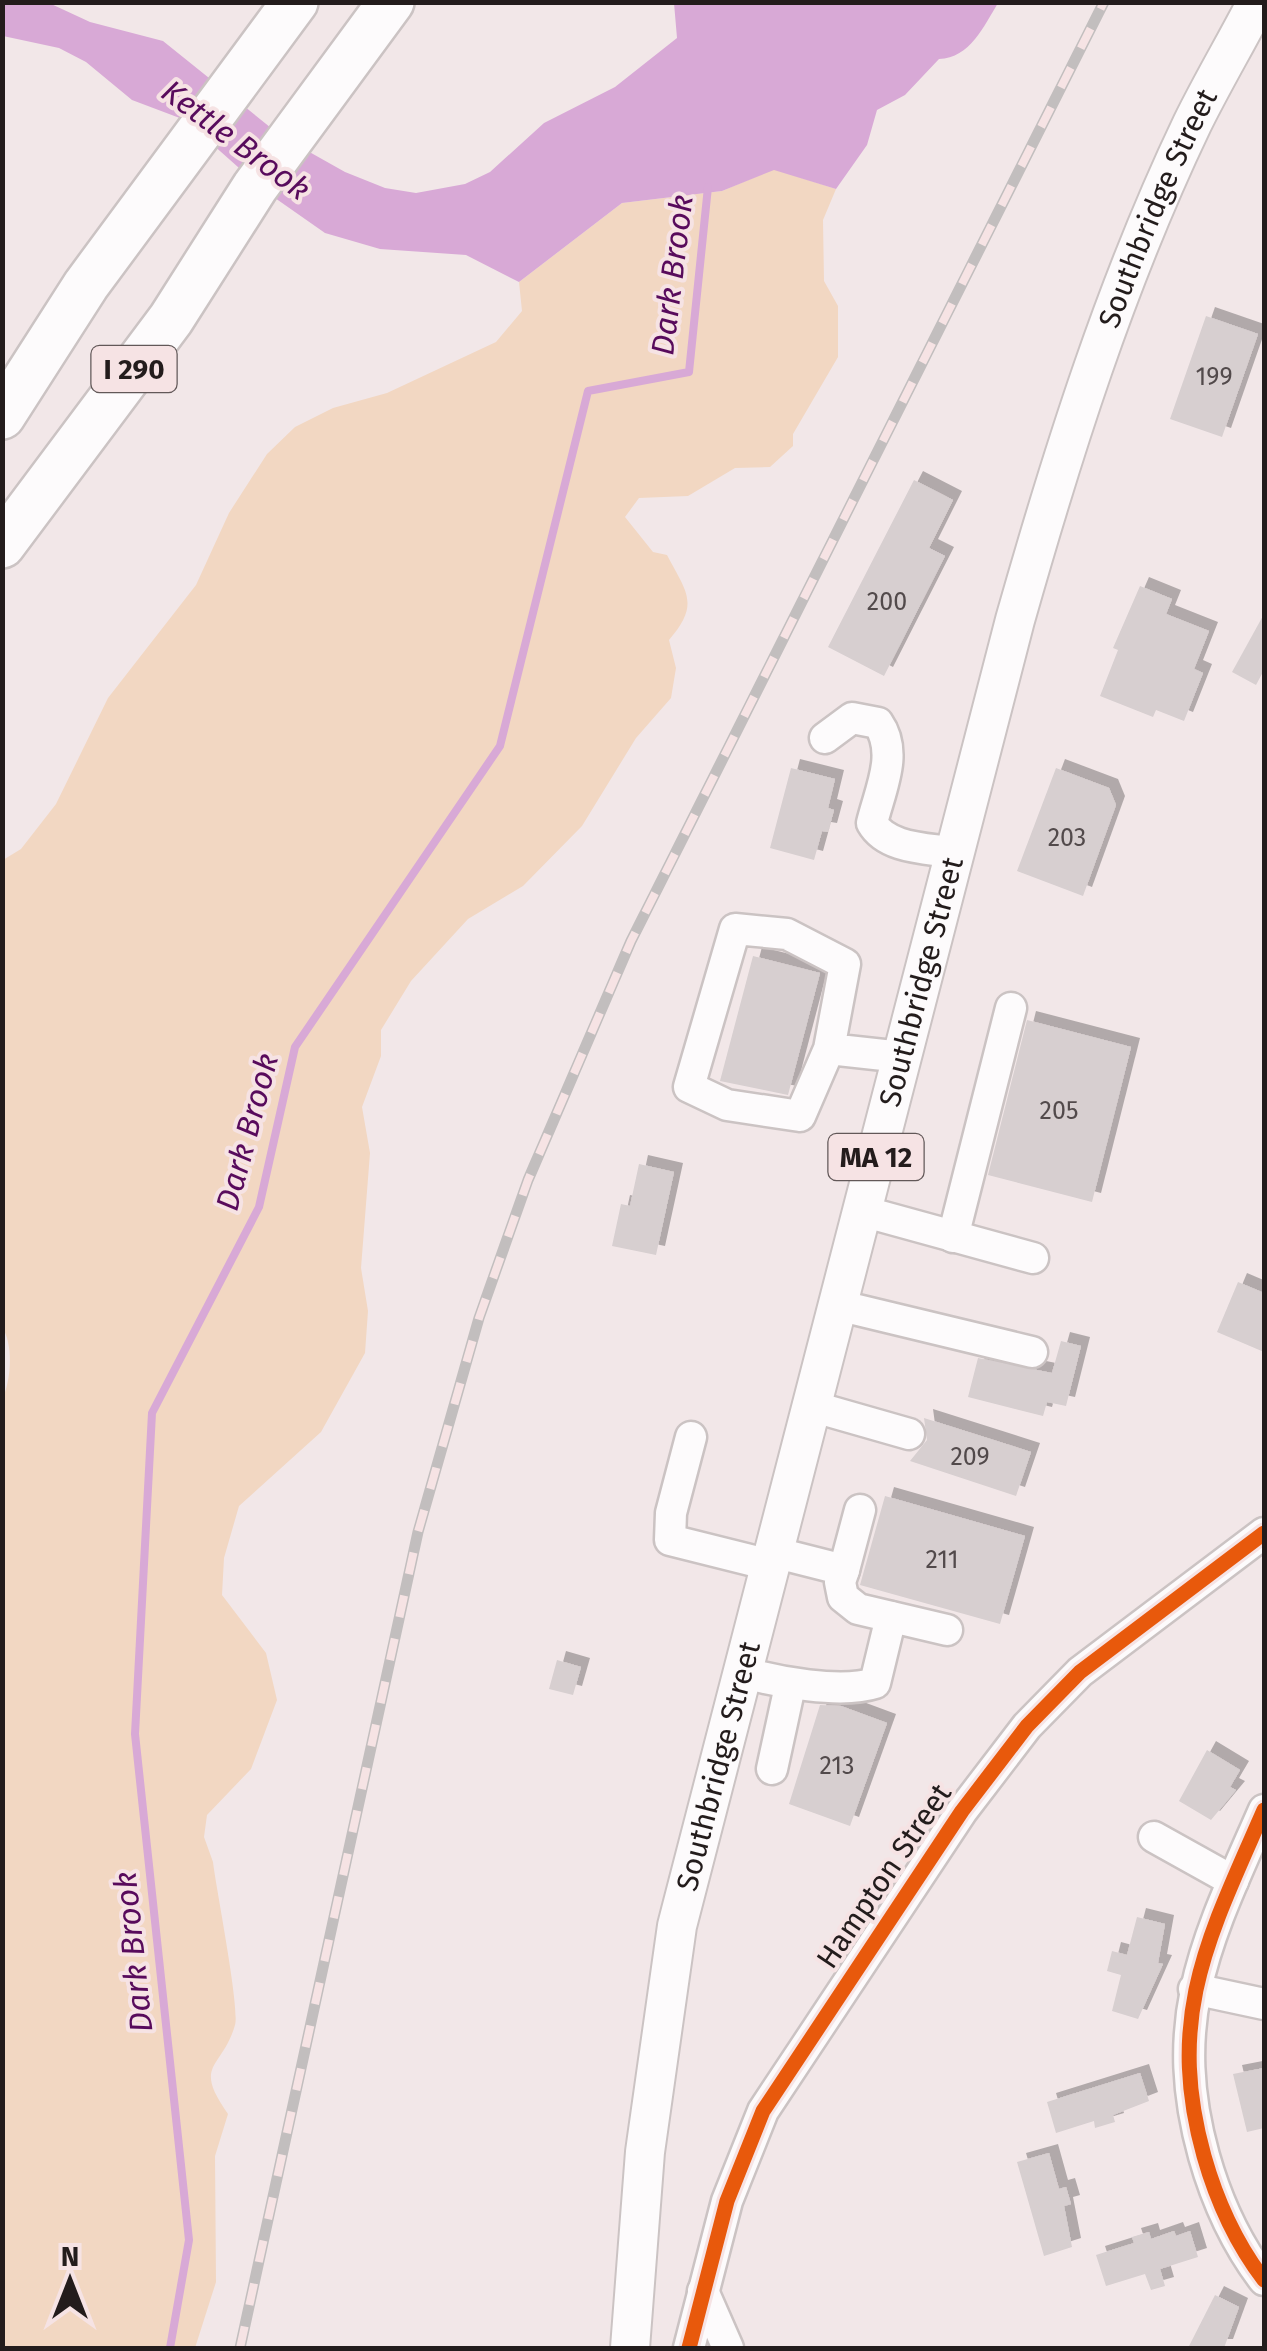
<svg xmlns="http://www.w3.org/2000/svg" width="1267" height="2351" font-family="'Fira Sans',sans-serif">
  <defs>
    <filter id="shadow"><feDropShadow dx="9" dy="-9" stdDeviation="0" flood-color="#0004"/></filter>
  </defs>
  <rect width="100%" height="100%" fill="#f2e7e8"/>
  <path fill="#f2d7c2" d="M774,169L836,189L823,220L824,281L838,306V357L793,434V446L770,467L735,468L688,496L639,498L625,517L653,552L667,555C687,593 700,604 669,640L676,668L671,698L636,738L582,826L523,886L468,919L411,981L381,1030V1056L362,1107L370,1153L361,1268L368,1311L365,1353L321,1432L239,1506L224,1558L222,1595L266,1653L277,1700L251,1769L207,1815L204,1837L213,1862C216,1888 240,2008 235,2025C222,2070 192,2063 228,2114L215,2156L216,2282L195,2348H3L2,1400C11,1381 14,1345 2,1327L3,860L21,849L56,804L108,698L196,585L229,513L267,454L295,427L333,408L387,393L496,342L522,311L519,282L622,203L722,191Z"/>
  <path fill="#d8a9d6" d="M2,3H49L90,22L163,41L281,136L345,172L385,188L416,193L465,184L490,172L544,123L615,87L677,38L674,3H998C984,26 970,58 939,59L905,95L877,110L867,145L836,189L774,170L722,191L622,203L519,282L466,255L380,249L325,233L265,191L185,120L132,100L86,62L59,48L3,36Z"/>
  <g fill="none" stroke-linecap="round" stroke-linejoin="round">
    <path stroke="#d8a9d6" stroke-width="8" d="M170,2348L189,2240L135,1734L152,1413L259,1207L295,1047L500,746L588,391L689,372L708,187"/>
  </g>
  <g fill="#d7cfd0" filter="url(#shadow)">
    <path d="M1206,316L1258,334L1222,437L1170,419Z"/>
    <path d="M914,480L953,500L929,548L945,556L884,676L828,647Z"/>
    <path d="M1140,586L1172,599L1166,614L1209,631L1194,669L1203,673L1184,721L1156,710L1153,717L1100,696L1118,650L1113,648Z"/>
    <path d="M1264,614V670L1256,685L1232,672Z"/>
    <path d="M791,768L835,779L828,808L834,810L828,832L822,831L814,860L770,848Z"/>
    <path d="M1056,768L1109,788L1116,805L1083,896L1017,871Z"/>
    <path d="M753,956L820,973L788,1095L720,1081Z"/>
    <path d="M1027,1020L1131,1047L1092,1202L988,1175Z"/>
    <path d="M639,1164L674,1172L656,1255L612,1246L621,1204L630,1206Z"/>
    <path d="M1238,1282L1264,1293V1352L1217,1332Z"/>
    <path d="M1061,1341L1081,1346L1066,1406L1047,1402L1043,1416L968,1397L978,1358L1052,1373Z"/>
    <path d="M924,1418L1031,1452L1016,1496L910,1461L927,1440Z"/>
    <path d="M885,1496L1025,1536L1000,1624L860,1585Z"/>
    <path d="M557,1660L581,1667L573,1695L549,1689Z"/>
    <path d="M820,1705L841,1706L887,1723L850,1826L789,1804Z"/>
    <path d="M1207,1750L1240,1770L1230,1787L1236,1790L1211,1820L1179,1801Z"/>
    <path d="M1137,1917L1165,1924L1158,1963L1163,1964L1138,2019L1112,2011L1121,1975L1107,1971L1112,1951L1127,1955Z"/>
    <path d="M1264,2068V2128L1247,2132L1233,2074Z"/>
    <path d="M1140,2073L1149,2101L1113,2115L1115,2122L1095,2128L1094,2121L1056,2133L1047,2102Z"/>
    <path d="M1049,2153L1059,2189L1066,2187L1071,2204L1064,2206L1072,2247L1044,2256L1017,2162Z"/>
    <path d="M1174,2231L1176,2236L1190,2231L1198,2257L1160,2269L1165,2286L1151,2290L1145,2274L1106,2286L1096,2255L1134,2243L1132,2237L1149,2232L1151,2239Z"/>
    <path d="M1215,2295L1239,2307L1224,2348H1188Z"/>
  </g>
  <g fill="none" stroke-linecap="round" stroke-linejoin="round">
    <defs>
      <g id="minor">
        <path d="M825,738L852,718L878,723C899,753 880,790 872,823C887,849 927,848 955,853"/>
        <path d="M829,1049L800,1116L727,1105L689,1087L735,929L787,934L845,964L829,1049L902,1057"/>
        <path d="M862,1211L1033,1258"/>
        <path d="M953,1237L1011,1008"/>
        <path d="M837,1305L1032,1352"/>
        <path d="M811,1406L909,1434"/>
        <path d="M691,1437L671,1513L670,1540L770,1565"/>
        <path d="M773,1552L844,1570L840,1582L843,1597L858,1609L947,1630"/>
        <path d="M844,1570L860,1510"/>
        <path d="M742,1672C776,1682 841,1694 875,1683L891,1617"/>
        <path d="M772,1769L790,1686"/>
        <path d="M1264,1810C1209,1936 1165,2016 1204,2156C1217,2202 1235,2242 1264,2280"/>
        <path d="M1154,1837L1233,1881"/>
        <path d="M1194,1989L1264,2004"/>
        <path d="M703,2291L728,2348"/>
        <path d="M689,2348L727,2201L763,2111L962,1811L1027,1726L1080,1672L1264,1533"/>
      </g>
      <g id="major">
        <path id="s1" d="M630,2348L645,2152L677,1926L1015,620C1063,451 1116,283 1192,124C1212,83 1236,43 1257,2"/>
      </g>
      <g id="highway">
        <path d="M2,416L86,285L295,2"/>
        <path d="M2,545L171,319L255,187L391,2"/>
      </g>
    </defs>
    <use href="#minor" stroke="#cbc3c3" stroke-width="35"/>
    <use href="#major" stroke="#cbc3c3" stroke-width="42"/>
    <use href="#highway" stroke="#cbc3c3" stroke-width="50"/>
    <use href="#minor" stroke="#fdfbfc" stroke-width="30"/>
    <use href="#major" stroke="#fdfbfc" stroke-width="38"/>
    <use href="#highway" stroke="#fdfbfc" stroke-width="45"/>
    <defs>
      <path id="rail" d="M240,2348L418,1532L479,1318L528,1180L631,941L1104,2"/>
    </defs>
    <use href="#rail" stroke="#c2bebe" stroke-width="11"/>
    <use href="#rail" stroke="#f6e3e4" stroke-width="8" stroke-dasharray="22" stroke-linecap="butt"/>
    <defs>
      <g id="cycleway">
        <path d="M1264,1810C1209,1936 1165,2016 1204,2156C1217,2202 1235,2242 1264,2280"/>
        <path d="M689,2348L727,2201L763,2111L962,1811L1027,1726L1080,1672L1264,1533"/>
      </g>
    </defs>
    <use href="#cycleway" stroke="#f6e3e4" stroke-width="21"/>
    <use href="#cycleway" stroke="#e8590c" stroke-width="15"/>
  </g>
  <g text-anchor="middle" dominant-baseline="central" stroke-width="8" stroke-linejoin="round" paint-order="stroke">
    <g font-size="25" fill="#524a4b">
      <text x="1214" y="377">199</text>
      <text x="887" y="602">200</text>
      <text x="1067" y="838">203</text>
      <text x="1059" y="1111">205</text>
      <text x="970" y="1457">209</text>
      <text x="942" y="1560">211</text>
      <text x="837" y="1766">213</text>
    </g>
    <g fill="#f6e3e4" stroke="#625858" stroke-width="2.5">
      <rect x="91.5" y="346" width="85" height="46" rx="8"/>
      <rect x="828.5" y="1134" width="95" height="46" rx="8"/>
    </g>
    <g font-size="28" font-weight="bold" fill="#231c1c">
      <text x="134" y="369">I 290</text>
      <text x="876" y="1157">MA 12</text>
    </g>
    <g font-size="30" fill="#231c1c" stroke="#f6e3e4">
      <text stroke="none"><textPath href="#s1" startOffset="2210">Southbridge Street</textPath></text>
      <text stroke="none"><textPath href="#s1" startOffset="1400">Southbridge Street</textPath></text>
      <text stroke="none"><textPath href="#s1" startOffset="590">Southbridge Street</textPath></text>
      <text transform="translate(884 1876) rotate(-56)">Hampton Street</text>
    </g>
    <g font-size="32" font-style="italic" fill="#580b5c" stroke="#f6e3e4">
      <text transform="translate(236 140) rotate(37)">Kettle Brook</text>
      <text transform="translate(672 275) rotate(-83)">Dark Brook</text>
      <text transform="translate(247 1132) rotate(-75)">Dark Brook</text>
      <text transform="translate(133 1952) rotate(-96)">Dark Brook</text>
    </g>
  </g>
  <rect width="1267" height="2351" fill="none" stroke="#231c1c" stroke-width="10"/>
  <g transform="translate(70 2281)" stroke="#f6e3e4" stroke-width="8" paint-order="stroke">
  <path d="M0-8L18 38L0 25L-18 38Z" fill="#231c1c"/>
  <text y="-15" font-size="28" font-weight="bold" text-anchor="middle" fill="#231c1c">N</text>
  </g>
</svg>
